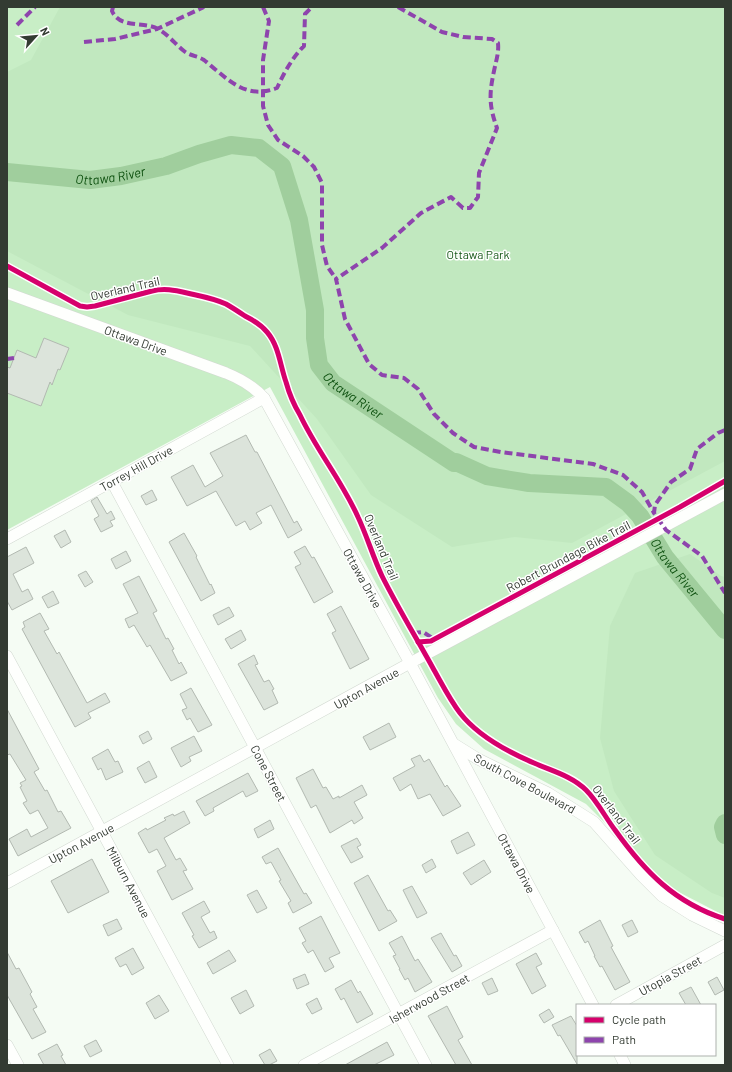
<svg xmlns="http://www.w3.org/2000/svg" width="732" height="1072" font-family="Barlow,sans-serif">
  <rect width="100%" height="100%" fill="#f5fcf4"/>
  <path fill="#c8eec6" d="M7,7H725V916L669,887L586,804L484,749L456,724L438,698L270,387L7,530Z"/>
  <g fill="#c1e8bf">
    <path d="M60,7H725V461L572,543L515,537L452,547L371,495L317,419L250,346L128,315L7,251V72L31,60Z"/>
    <path d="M690,554L721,576L725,577V898L712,893L655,855L614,791L600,738L610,626L635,573Z"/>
  </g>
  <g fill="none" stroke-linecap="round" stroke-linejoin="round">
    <g stroke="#a0ce9d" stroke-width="18">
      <path id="s1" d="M7,172L90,180L121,176L166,166L199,154L231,145L259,148L282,166L299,220L315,310V338L319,365L333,383L454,463L456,462L487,476L529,483L606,487L628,503L640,516L665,557L725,630"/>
      <path d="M725,823L723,827L725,835"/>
    </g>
  </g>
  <g fill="#dce4db" stroke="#b2b9b1">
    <path d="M44,338L69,348L60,370L58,369L52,385L50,382L41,406L7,393V367L10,368L17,350L36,358Z"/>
    <path d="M246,435L255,452H257L294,523L297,521L302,530L288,538L271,505L256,513L262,523L250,530L245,521L236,526L216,491L187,506L171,477L193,465L205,487L223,476L210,453Z"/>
    <path d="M152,490L157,500L146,505L141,496Z"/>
    <path d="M97,497L107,514L111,511L115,519L110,521L113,526L101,532L94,519L99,516L91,501Z"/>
    <path d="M65,530L71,542L61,548L54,536Z"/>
    <path d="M184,533L197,556L196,557L210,585L211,584L215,593L201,601L169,542Z"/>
    <path d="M305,546L312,558L314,557L333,592L314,603L295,567L301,564L294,552Z"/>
    <path d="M26,547L34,563L13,574L22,592L28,589L33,599L12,610L7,601V557Z"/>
    <path d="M126,551L131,561L116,569L111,559Z"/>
    <path d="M86,571L93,582L85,587L78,575Z"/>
    <path d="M139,576L157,611L153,613L166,639L168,638L174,649L172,650L179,664L181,662L187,673L171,681L150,645L147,647L134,625L129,628L125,619L138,613L123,584Z"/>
    <path d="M53,591L59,603L48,608L42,597Z"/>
    <path d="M341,606L369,659L350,669L332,633L336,631L327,614Z"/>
    <path d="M229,607L234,616L218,625L213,615Z"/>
    <path d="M40,613L49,629L44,631L57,654L59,652L87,703L105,693L110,702L88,713L91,718L75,727L22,629L25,627L23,622Z"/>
    <path d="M241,630L246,640L231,649L225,639Z"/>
    <path d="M254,655L258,664L255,665L264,682L269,680L274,689L272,690L278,703L264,710L238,664Z"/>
    <path d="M191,688L212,725L198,732L190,718L187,720L182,710L187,708L180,694Z"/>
    <path d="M7,709L39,769L34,772L45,791L47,790L58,812L61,811L71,828L18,856L9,839L27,829L31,837L48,828L38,810L30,814L23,803L27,801L20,787L22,786L20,783L26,780L10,754L7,755Z"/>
    <path d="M389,723L396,737L370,750L363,737Z"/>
    <path d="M148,731L152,739L143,744L139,736Z"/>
    <path d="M194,736L202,751L189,757L191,761L181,767L171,748Z"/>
    <path d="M108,749L115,762L118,761L123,772L106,780L101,768L98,770L92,758Z"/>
    <path d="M420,755L424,762L429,759L445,787L447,785L461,806L443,816L430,794L418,799L411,784L400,791L393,778L415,766L411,759Z"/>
    <path d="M149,761L157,777L145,783L137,768Z"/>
    <path d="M313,769L323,788L326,787L333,799L339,796V798L362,785L367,795L354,802L363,818L354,824L352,820L330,833L316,805L311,808L296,778Z"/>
    <path d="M248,773L258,791L246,797L243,791L213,808L214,811L205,816L196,801Z"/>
    <path d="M184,811L190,823L164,838L176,860L180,858L187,870L183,871L193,889L172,900L157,871L166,866L157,849L149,853L138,833L146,828L147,830L166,820L164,818L173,814L174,816Z"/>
    <path d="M270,820L274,829L258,838L254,829Z"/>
    <path d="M468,832L475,845L457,854L451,841Z"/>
    <path d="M357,838L361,845L357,847L363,857L351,863L341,846Z"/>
    <path d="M278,848L304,894L306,893L312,903L293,913L288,903L291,901L279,881L281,880L271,862L266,864L262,857Z"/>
    <path d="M92,859L109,892L68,913L51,881Z"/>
    <path d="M432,859L436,867L426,873L422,865Z"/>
    <path d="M484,860L491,872L471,885L463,873Z"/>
    <path d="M368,875L388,911L390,910L397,921L379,931L354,883Z"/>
    <path d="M412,886L427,913L417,918L403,890Z"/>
    <path d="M257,890L267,908L257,913L247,895Z"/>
    <path d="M204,901L210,912L201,917L210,933L214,931L217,938L199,948L192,936L194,935L182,913Z"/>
    <path d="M321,916L340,953L329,958L334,967L325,972L313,950L308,953L302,943L306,941L299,928Z"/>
    <path d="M117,919L122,929L108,936L103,925Z"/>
    <path d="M600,920L613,946L611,947L630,982L615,990L602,966L600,967L594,956H595L588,941L585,943L579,932Z"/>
    <path d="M632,920L638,932L628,937L622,925Z"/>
    <path d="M441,933L454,956L456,955L462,966L452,972L431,938Z"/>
    <path d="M402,936L415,961L418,959L432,982L415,992L408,978L405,980L399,969H400L393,956L396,955L389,943Z"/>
    <path d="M133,948L144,968L132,975L126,964L120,967L115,958Z"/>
    <path d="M229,950L236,961L213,974L207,963Z"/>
    <path d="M7,952L16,969L19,968L32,992L30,994L37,1007L33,1009L46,1032L32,1039L7,995Z"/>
    <path d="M536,953L542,964L536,967L546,986L532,994L516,964Z"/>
    <path d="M305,974L309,984L297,989L293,979Z"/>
    <path d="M717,977L724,990L715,995L708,982Z"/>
    <path d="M492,978L498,991L488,995L482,983Z"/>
    <path d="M351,980L358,993L360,991L373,1014L357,1023L344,998L341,1000L335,989Z"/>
    <path d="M691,987L701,1005H686L679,993Z"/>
    <path d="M246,990L254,1006L240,1014L231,998Z"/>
    <path d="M159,995L169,1011L155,1019L146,1003Z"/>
    <path d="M317,998L322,1009L312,1014L306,1004Z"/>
    <path d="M447,1006L463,1037L458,1040L472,1065H456L428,1016Z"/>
    <path d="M549,1009L554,1017L544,1023L539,1015Z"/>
    <path d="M571,1016L577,1026V1064L560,1035L558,1036L552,1025Z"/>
    <path d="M96,1040L102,1051L90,1057L84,1046Z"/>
    <path d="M387,1042L394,1055L374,1065H345Z"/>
    <path d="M57,1044L63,1055L61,1056L66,1065H44L38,1054Z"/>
    <path d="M270,1049L277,1061L269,1065H265L259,1055Z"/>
  </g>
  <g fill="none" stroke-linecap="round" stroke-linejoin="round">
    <defs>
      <g id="minor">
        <path d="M7,293L226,373C241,379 253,386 264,398L410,663L593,1005"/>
        <path d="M112,482L426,1065"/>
        <path d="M7,539L264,398"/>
        <path d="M7,656L228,1065"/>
        <path d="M454,744L478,759L548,793L594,822L641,875L662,896L692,915L725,931"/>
        <path d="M7,883L410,663L725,494"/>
        <path d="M616,1005L725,945"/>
        <path d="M7,1045L18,1065"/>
        <path d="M620,1055L625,1065"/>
        <path d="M304,1065L553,930"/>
      </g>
    </defs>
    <use href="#minor" stroke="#d2d9d1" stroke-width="12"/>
    <use href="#minor" stroke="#fefffd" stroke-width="11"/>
    <g stroke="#8e44ad" stroke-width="4" stroke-dasharray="8 4" stroke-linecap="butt">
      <path d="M113,7L112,11C120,29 144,21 158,29C169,35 175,44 184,51C190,56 198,56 204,60C208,63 212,67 216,70C235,86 251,98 277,88C284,73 292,58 304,46L305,14L312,7"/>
      <path d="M263,7L269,21L263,60V106L268,125L278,140L303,156L314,167L322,183V245L327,266L336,279"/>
      <path d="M398,7L442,32L463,37L492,39L498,43C499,53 496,61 494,71C489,94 489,106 497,128L479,173L478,197L470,208H463L451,197L421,213L382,248L336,279L345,319L369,364L382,375L404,378L418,389L434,414L453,433L474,447L501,452L593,464L623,475L642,492L654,513"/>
      <path d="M17,25L35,7"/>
      <path d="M84,42L115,39L157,29L204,7"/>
      <path d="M7,359L14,358"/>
      <path d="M725,430L718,433L697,449L690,469L671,482L655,505L654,513L666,530L702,556L725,593"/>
      <path d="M413,633L423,632L434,639"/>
    </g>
    <defs>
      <g id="cycleway">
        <path d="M7,266L80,306L87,307L95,306L152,291C164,288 174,290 187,293C200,296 213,298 226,304C233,308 239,312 245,316C253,320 261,325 267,332C279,346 280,365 286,382C289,393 294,405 300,415C317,451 342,481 358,517C367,536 373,557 382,576C398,608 417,639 434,670C442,684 450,700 460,713C478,736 508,752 534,763C552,771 572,776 586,790C598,802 605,817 615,830C645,872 675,903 725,919"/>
        <path d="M418,642L431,641L680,507L725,481"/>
      </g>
    </defs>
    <use href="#cycleway" stroke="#fff" stroke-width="8"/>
    <use href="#cycleway" stroke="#d6006c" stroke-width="5"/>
  </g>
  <g text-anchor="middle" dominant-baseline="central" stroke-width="3" stroke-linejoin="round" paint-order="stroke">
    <g font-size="12" fill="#175818" stroke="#fff">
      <text x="478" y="254">Ottawa Park</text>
    </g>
    <g font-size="12" fill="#333b32" stroke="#fff">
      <text transform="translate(125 288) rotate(-13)">Overland Trail</text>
      <text transform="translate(136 340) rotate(20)">Ottawa Drive</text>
      <text transform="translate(136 468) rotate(-29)">Torrey Hill Drive</text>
      <text transform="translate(382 547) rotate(67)">Overland Trail</text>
      <text transform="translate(568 556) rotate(-28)">Robert Brundage Bike Trail</text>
      <text transform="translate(363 578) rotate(61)">Ottawa Drive</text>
      <text transform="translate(366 688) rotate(-29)">Upton Avenue</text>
      <text transform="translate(269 773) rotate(62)">Cone Street</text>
      <text transform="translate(525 783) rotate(28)">South Cove Boulevard</text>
      <text transform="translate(617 814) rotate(53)">Overland Trail</text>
      <text transform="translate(81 843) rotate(-28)">Upton Avenue</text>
      <text transform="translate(517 863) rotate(62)">Ottawa Drive</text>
      <text transform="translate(129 882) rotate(62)">Milburn Avenue</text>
      <text transform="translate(670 975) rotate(-29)">Utopia Street</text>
      <text transform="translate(429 998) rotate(-29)">Isherwood Street</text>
    </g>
    <g font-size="13" font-style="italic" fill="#0d500f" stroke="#fff">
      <text stroke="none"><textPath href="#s1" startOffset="104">Ottawa River</textPath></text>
      <text stroke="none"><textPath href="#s1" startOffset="536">Ottawa River</textPath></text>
      <text stroke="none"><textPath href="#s1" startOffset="921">Ottawa River</textPath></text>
    </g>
  </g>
  <rect width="732" height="1072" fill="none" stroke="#333b32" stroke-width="16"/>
  <rect x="576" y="1004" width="140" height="52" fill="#ffffff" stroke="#adb1ad"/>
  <rect x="584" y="1017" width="20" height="6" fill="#d6006c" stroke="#adb1ad"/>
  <text x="612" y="1024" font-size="12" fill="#333b32">Cycle path</text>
  <rect x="584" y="1037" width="20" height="6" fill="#8e44ad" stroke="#adb1ad"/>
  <text x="612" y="1044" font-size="12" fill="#333b32">Path</text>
  <g transform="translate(36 36) rotate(63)" stroke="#ffffff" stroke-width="3" paint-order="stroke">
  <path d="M0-3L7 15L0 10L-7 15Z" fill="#333b32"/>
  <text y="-6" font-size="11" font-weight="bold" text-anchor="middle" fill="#333b32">N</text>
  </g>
</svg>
